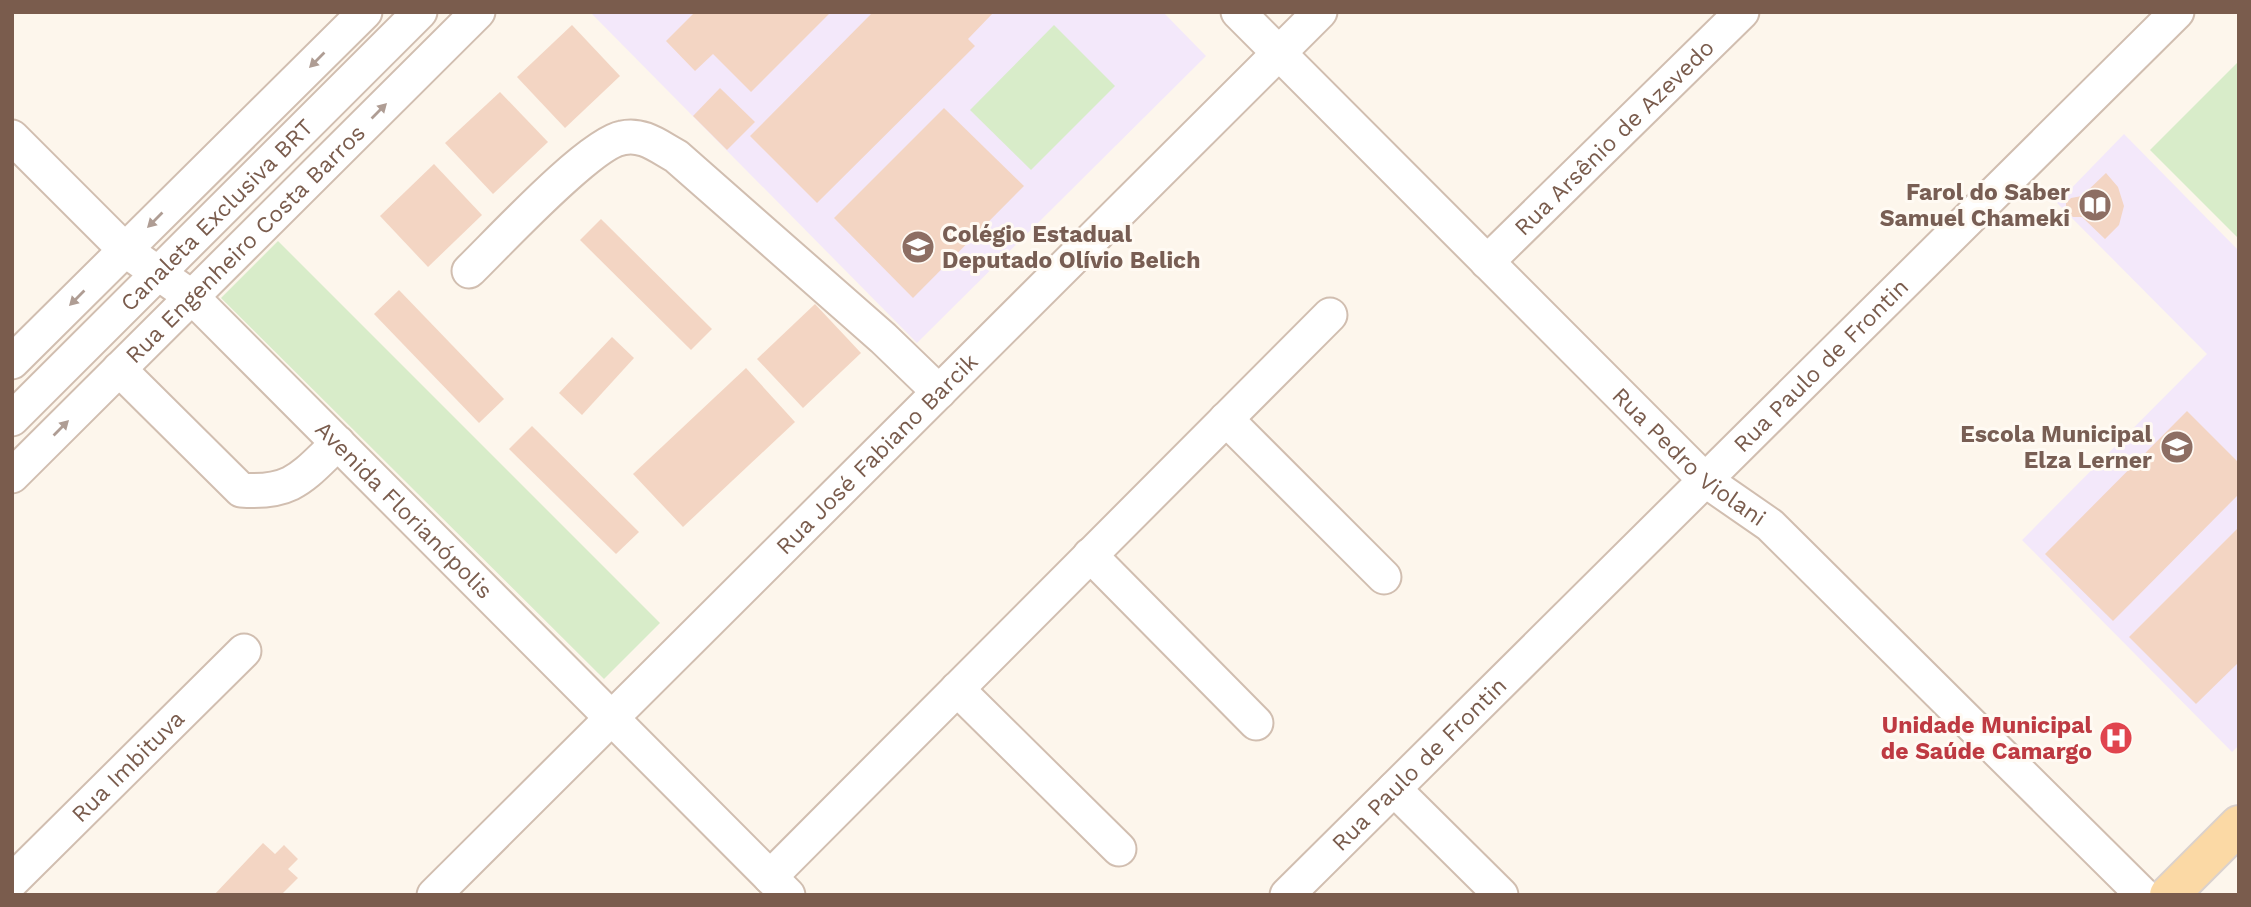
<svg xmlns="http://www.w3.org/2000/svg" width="2251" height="907" font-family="'Work Sans',sans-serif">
  <rect width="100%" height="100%" fill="#fdf6ec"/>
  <g fill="#f3e8fa">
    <path d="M590,12H1163L1206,56L917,343Z"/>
    <path d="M2124,134L2239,251V745L2232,752L2022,540L2207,354L2057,203Z"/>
  </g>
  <g fill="#d8ecc9">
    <path d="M1054,25L1115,86L1031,170L970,110Z"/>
    <path d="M2239,61V239L2150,150Z"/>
    <path d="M278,241L660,623L604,679L221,298Z"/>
  </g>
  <g fill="#f3d5c3">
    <path d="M695,12H831L751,92L713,54L695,71L666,41Z"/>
    <path d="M873,12H994L968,39L975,46L817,203L750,136Z"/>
    <path d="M572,25L620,76L565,128L517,77Z"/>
    <path d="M720,88L755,122L727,150L693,116Z"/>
    <path d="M500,92L548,142L493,194L445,143Z"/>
    <path d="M944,108L1024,186L913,298L834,218Z"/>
    <path d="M434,164L482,215L428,267L380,216Z"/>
    <path d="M2106,173L2118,187L2124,206L2119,225L2105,239L2082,217H2073L2066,211V203L2071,198L2082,196Z"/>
    <path d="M601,219L712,329L691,350L580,240Z"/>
    <path d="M399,290L504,399L479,423L374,314Z"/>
    <path d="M815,304L861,353L803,408L757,359Z"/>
    <path d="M612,337L634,358L582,415L559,393Z"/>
    <path d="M746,368L795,422L683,527L633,474Z"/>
    <path d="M2187,411L2239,463V494L2113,621L2045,554Z"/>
    <path d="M532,426L639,532L616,554L509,449Z"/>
    <path d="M2239,527V662L2196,704L2129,637Z"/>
    <path d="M263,843L275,854L284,845L298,859L288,869L298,878L281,895H214Z"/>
  </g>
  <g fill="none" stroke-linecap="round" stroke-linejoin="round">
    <defs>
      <g id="minor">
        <path id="s1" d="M1238,12L1705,480L1770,525L2143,895"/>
        <path id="s2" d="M12,137L125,250L192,297L788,895"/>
        <path id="s3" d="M1487,262L1742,12"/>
        <path d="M469,271C498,243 589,144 622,138C643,133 659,147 676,156L883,338L939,392"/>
        <path d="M12,362L365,12"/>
        <path d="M119,369L241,490C293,494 303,476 338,443"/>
        <path id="s4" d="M12,419L420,12"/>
        <path d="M1226,419L1384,577"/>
        <path id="s5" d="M12,476L478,12"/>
        <path d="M1090,555L1256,723"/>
        <path d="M957,689L1119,849"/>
        <path d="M1394,789L1501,895"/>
        <path d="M770,877L1330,315"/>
        <path id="s6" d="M12,881L244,651"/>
        <path id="s7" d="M434,895L1320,12"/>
        <path id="s8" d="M1287,895L2177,12"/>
      </g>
      <path id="major" d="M2169,895L2239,825"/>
    </defs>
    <use href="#minor" stroke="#d1beb0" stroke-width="37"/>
    <use href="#major" stroke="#dad1cd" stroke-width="42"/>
    <use href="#minor" stroke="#fff" stroke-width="33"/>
    <use href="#major" stroke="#fbd9a5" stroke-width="38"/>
  </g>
  <defs><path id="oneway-solid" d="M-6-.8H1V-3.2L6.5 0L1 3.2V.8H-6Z" transform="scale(1.75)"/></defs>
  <g fill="#af9d94">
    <use href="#oneway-solid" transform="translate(317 60) rotate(135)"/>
    <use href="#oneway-solid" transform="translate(379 111) rotate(-45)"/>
    <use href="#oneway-solid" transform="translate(155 220) rotate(135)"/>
    <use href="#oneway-solid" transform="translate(77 298) rotate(135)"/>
    <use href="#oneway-solid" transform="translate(61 428) rotate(-45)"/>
  </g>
  <defs>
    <symbol id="library-disc" viewBox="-11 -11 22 22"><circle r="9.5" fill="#8d6e63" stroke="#fffaf3"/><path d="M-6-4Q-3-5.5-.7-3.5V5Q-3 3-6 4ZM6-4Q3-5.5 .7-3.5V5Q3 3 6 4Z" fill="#fff"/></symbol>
    <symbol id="school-disc" viewBox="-11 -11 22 22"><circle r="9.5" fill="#8d6e63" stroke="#fffaf3"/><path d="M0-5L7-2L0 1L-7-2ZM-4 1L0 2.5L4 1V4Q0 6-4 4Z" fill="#fff"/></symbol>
    <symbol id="hospital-disc" viewBox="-11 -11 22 22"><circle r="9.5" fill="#e0444e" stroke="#fffaf3"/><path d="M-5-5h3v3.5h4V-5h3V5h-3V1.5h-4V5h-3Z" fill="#fff"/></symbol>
  </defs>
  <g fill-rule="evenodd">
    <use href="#library-disc" x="2076" y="186" width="38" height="38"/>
    <use href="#school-disc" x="899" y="228" width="38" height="38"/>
    <use href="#school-disc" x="2158" y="428" width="38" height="38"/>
    <use href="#hospital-disc" x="2097" y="719" width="38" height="38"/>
  </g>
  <g text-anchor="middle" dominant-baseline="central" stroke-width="6" stroke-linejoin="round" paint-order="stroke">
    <g font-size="23" fill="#7a5c4d" stroke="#fffaf3">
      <text stroke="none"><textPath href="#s3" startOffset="178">Rua Arsênio de Azevedo</textPath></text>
      <text stroke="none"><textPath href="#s4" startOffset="289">Canaleta Exclusiva BRT</textPath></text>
      <text stroke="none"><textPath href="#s5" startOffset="329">Rua Engenheiro Costa Barros</textPath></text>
      <text stroke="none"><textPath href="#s8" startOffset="752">Rua Paulo de Frontin</textPath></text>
      <text stroke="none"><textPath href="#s7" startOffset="625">Rua José Fabiano Barcik</textPath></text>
      <text stroke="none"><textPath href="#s1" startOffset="634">Rua Pedro Violani</textPath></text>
      <text stroke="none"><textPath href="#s2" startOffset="542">Avenida Florianópolis</textPath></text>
      <text stroke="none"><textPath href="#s8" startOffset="186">Rua Paulo de Frontin</textPath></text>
      <text stroke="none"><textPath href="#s6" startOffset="163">Rua Imbituva</textPath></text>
    </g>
    <g font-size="23" font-weight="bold" fill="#785e54" stroke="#fffaf3" text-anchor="end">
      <text x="2070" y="192">Farol do Saber<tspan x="2070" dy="26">Samuel Chameki</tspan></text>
      <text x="942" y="234" text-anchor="start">Colégio Estadual<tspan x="942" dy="26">Deputado Olívio Belich</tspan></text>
      <text x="2152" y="434">Escola Municipal<tspan x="2152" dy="26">Elza Lerner</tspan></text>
    </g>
    <g font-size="23" font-weight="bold" fill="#be3a42" stroke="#fffaf3" text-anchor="end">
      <text x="2092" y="725">Unidade Municipal<tspan x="2092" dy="26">de Saúde Camargo</tspan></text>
    </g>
  </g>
  <rect width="2251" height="907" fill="none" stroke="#7a5c4d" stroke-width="28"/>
</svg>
